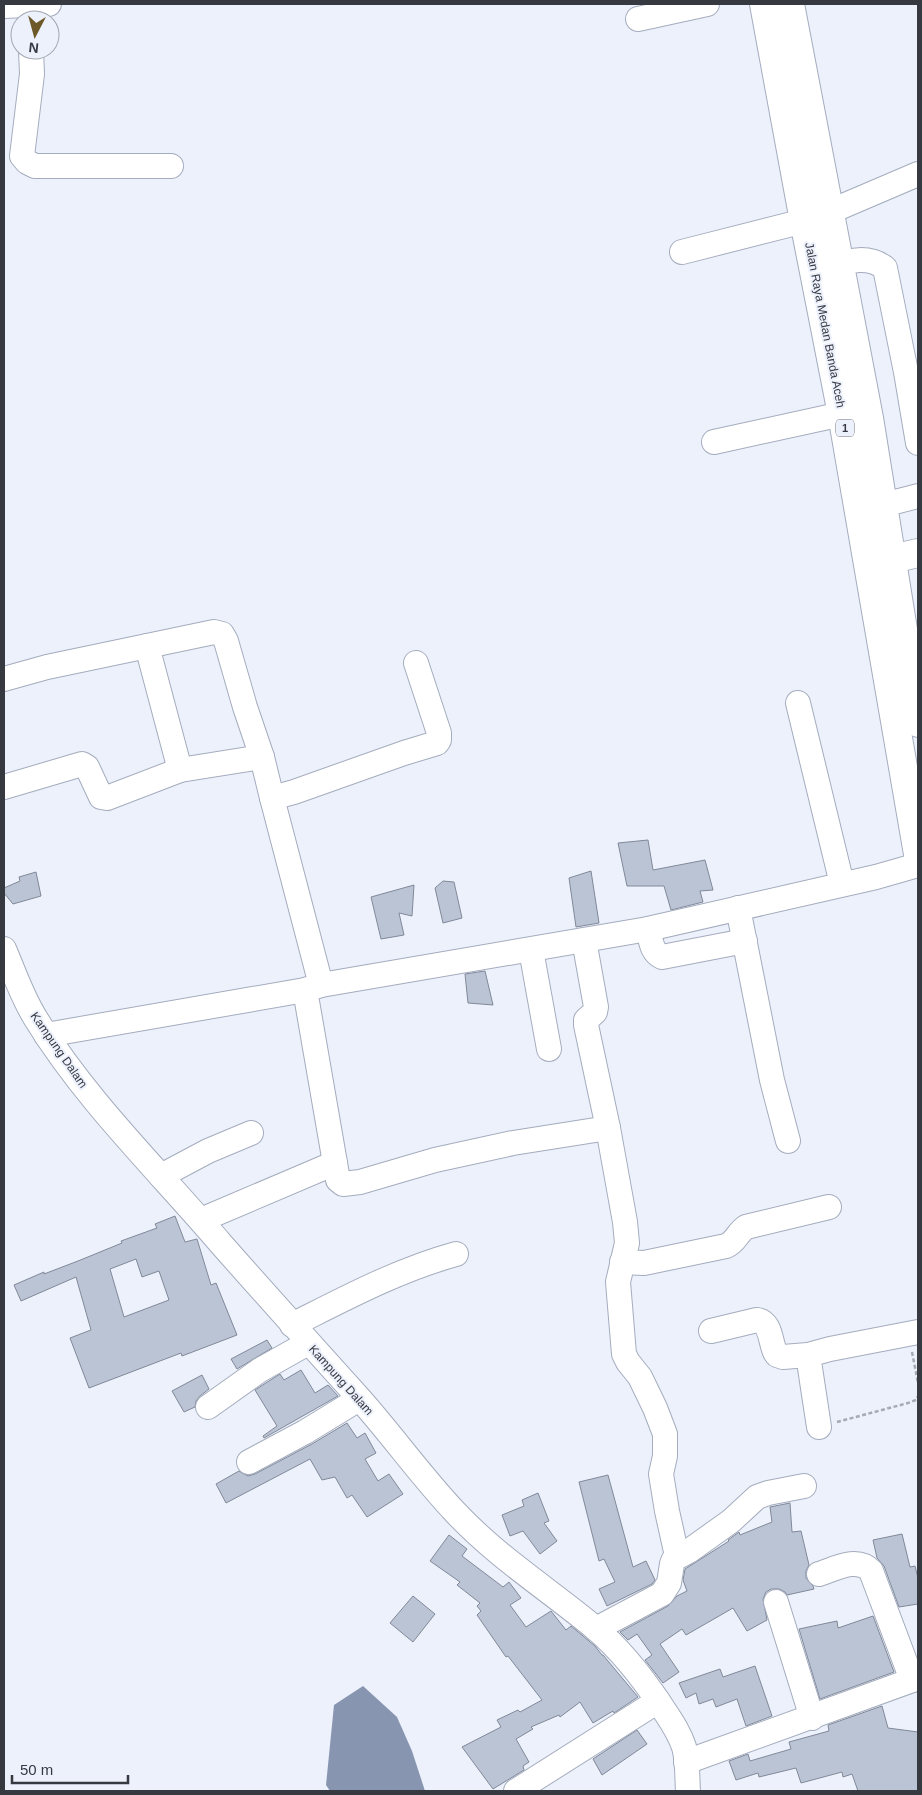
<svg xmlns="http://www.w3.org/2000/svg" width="922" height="1795" font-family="Helvetica,sans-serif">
  <rect width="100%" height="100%" fill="#ecf1fc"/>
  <path fill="#8895b0" d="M363,1686L397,1717L412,1751L425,1791H330L326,1785L334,1705Z"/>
  <g fill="#bbc4d5" stroke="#818999" fill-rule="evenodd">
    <path d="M648,840L653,870L705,860L713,890L700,891L703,902L671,910L664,886H627L618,843Z"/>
    <path d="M591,871L599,923L576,927L569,878Z"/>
    <path d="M36,872L41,896L13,904L4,893V888L20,881L19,877Z"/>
    <path d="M443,881L454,882L462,918L443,923L435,888Z"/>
    <path d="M414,885L412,916L399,913L404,935L381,939L371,897Z"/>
    <path d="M485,971L493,1005L468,1003L465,974Z"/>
    <path d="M175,1216L185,1242L197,1239L211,1285L216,1283L237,1335L182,1356L181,1353L89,1388L70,1338L91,1330L76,1277L21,1301L14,1285L44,1272V1274L78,1261L122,1243L121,1241L157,1228L155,1224ZM136,1259L142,1277L159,1271L169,1300L124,1317L110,1269Z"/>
    <path d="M267,1340L272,1348L237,1369L231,1359Z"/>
    <path d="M301,1370L315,1393L328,1385L338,1396L264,1438L263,1436L277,1426L255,1390L280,1374L284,1380Z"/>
    <path d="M202,1375L209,1389L200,1396L196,1401L195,1407L184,1412L172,1391Z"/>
    <path d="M347,1423L357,1438L365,1433L376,1453L365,1459L378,1481L389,1474L403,1494L367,1517L352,1495L347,1498L335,1477L322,1480L310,1459L226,1503L216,1484L239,1471L248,1476L255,1474L312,1444Z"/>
    <path d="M608,1475L633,1567L646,1561L655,1580L652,1584L607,1606L599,1589L615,1582L604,1559L599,1561L579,1482Z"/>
    <path d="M538,1493L549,1521L544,1523L557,1541L540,1554L523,1531L510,1536L502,1515L524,1506L522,1500Z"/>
    <path d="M790,1503L792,1532L801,1531L809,1565L806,1571V1578L813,1586L814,1589L787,1595L785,1592L779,1589H771L766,1592L763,1599L767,1620L747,1631L733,1608L686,1635L682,1629L660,1644L679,1672L663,1683L645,1660L652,1655L637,1634L628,1640L620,1632L668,1606L677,1596L687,1591L683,1580L685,1569L729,1541L728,1540L739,1532L740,1535L772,1522L770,1507Z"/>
    <path d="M902,1534L910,1567L915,1566L918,1578V1604L899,1607L884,1566L877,1558L873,1540Z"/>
    <path d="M449,1535L467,1549L462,1556L503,1587L509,1582L521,1598L510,1605L526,1627L551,1611L566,1630L571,1626L595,1646L602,1655H603L638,1697L614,1713L613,1711L593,1723L580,1702L560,1717L559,1715L531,1727L533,1729L516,1739L529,1762L523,1766L524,1770L493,1789L462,1747L501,1727L497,1720L518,1710L520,1712L542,1700L508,1656L506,1657L477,1615L481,1611L477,1606L480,1603L457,1585L460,1582L430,1561Z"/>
    <path d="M413,1596L435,1614L413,1642L390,1623Z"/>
    <path d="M873,1616L894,1672L820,1699L799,1629L837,1621L838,1628Z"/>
    <path d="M755,1666L772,1716L746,1726L737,1699L716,1707L713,1699L699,1704L696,1693L686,1698L679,1683L720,1669L723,1677Z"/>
    <path d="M882,1706L888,1728L918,1732V1791H858L852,1774L843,1777L842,1772L801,1783L796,1768L759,1777L758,1773L736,1780L729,1761L748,1754L750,1761L791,1749L789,1742L829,1731L828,1725Z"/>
    <path d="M637,1730L647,1744L602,1775L593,1759Z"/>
  </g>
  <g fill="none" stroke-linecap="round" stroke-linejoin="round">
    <defs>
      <g id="minor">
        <path d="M4,6L49,4"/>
        <path d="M638,19L707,4"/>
        <path d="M31,50L32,74L22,156L27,162L35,166H171"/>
        <path d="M829,212L918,174"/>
        <path d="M682,252L804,221"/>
        <path d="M823,268C843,263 866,253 885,268L906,372L918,443"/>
        <path d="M714,442L842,414"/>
        <path d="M883,505L918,496"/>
        <path d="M147,646L180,770"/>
        <path d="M4,679L47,667L214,632L222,634L226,641L245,707L262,757"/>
        <path d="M798,703L842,884"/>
        <path d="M4,787L82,764L87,767L101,797L107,798L180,770L262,757L272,798L321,985"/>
        <path d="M272,798L294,792L404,753L437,743L439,740V733L416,663"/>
        <path d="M738,908L772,1080L788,1141"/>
        <path d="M648,929C651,940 651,952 662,957L745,941"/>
        <path d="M584,940L596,1007L595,1012L586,1020V1025L608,1128"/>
        <path d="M4,949C14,972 22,997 36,1019C87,1102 159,1171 222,1245C267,1296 313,1347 359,1398C392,1435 421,1476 455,1512C497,1557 548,1589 595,1628C620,1649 642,1677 660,1704C669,1718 679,1731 684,1747C688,1761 687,1777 688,1791"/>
        <path d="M531,950L549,1049"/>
        <path d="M305,990L335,1163L338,1180L343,1184L360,1182L435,1160L513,1143L608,1128L625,1222L627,1243L618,1282L624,1354L628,1362L640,1377L655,1408L665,1434V1456L661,1474L667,1511L677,1556"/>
        <path d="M46,1035L305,990L321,985L648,929L876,877L918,865"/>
        <path d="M161,1176L208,1151L251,1133"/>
        <path d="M201,1220L335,1163"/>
        <path d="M622,1262L644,1263L726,1246C736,1242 737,1233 746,1227L829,1207"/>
        <path d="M292,1325C346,1298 398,1270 456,1254"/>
        <path d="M711,1331L757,1320C771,1322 770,1341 775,1352L777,1355L783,1357L808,1355L830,1349L918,1332"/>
        <path d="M808,1355L819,1427"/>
        <path d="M208,1407L260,1370L308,1343"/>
        <path d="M249,1462L305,1432L359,1399"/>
        <path d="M819,1574C835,1569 857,1556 871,1571L912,1680"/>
        <path d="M776,1602L812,1718"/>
        <path d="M596,1629L662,1594L669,1583L672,1564L674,1559L689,1551L731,1521L757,1497L768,1493L804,1486"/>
        <path d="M686,1762L918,1678"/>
        <path d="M516,1791L658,1701"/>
      </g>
      <path id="major" d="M892,559L918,553"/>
      <g id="highway">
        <path d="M764,4L804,221L842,414L918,854"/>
        <path d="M790,4L869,418L918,723"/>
      </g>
    </defs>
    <use href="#minor" stroke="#a4acbd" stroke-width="26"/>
    <use href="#major" stroke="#a4acbd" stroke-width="30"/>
    <use href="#highway" stroke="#a4acbd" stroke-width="30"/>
    <g stroke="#a5aab3" stroke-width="2.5" stroke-dasharray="4 2.5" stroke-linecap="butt">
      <path d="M912,1352L918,1383"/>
      <path d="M837,1422L908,1403L916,1400L918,1396"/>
    </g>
    <use href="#minor" stroke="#fff" stroke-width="24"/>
    <use href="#major" stroke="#fff" stroke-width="28"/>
    <use href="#highway" stroke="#fff" stroke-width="28"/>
  </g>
  <g text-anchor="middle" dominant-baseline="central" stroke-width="4" stroke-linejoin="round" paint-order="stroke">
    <rect fill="#ecf1fc" stroke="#6d7078" stroke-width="1" x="836" y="419.5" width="18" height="17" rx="4"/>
    <g font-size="11" font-weight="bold" fill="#363940">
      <text x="845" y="428">1</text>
    </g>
    <g font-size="12" fill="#363940" stroke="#ecf1fc">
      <text transform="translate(825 325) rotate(79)">Jalan Raya Medan Banda Aceh</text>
      <text transform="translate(59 1050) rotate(55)">Kampung Dalam</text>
      <text transform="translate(341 1380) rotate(48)">Kampung Dalam</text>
    </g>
  </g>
  <rect width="922" height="1795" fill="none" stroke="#363940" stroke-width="10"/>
  <g transform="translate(35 35) rotate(186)"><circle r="24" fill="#ecf1fc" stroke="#a3a7b1"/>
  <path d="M0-4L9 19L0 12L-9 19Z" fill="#6d5827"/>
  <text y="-8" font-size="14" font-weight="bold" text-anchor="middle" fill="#363940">N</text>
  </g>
  <path d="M12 1775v8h116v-8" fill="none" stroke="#363940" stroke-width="2.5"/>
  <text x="20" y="1775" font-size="15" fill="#363940" stroke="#ecf1fc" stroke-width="4" paint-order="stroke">50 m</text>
</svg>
